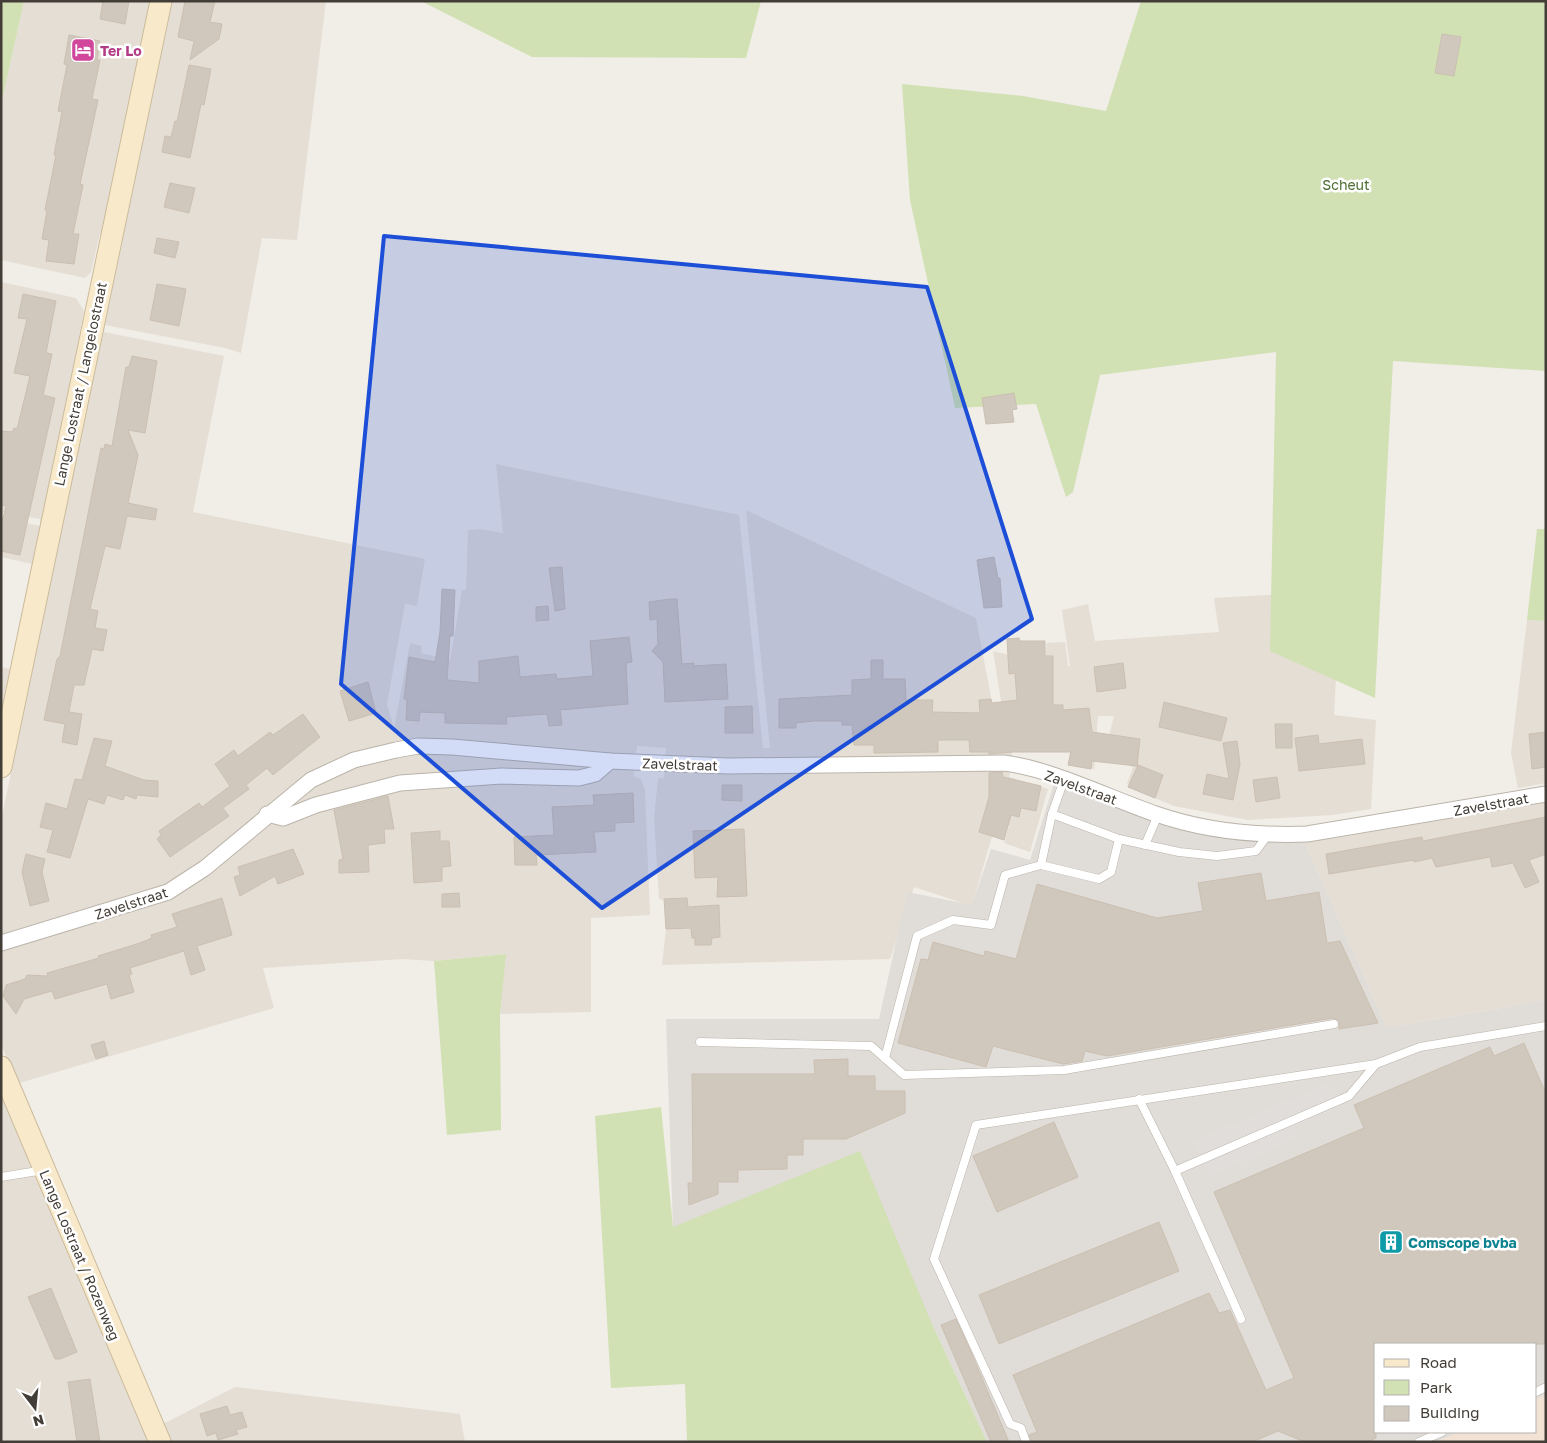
<svg xmlns="http://www.w3.org/2000/svg" width="1547" height="1443" font-family="'Golos Text',sans-serif">
  <rect width="100%" height="100%" fill="#f1ede7"/>
  <g fill="#e4ded5">
    <path d="M24,1H326L297,240L262,238L241,353L225,348L105,325L104,332L224,356L193,512L425,559L417,606L405,604L387,704L394,728L410,643L422,646L421,653L450,660L462,590H466L468,530L480,529L503,533L496,464L739,515L763,748H770L746,510L976,618L997,729L1003,713L993,651L1044,664L1047,643L1065,642L1068,666H1070L1062,610L1088,604L1095,641L1219,632L1214,598L1283,594L1338,638L1334,715L1376,720L1371,809L1332,815L1248,820L1174,806L1128,787L1129,784H1127L1133,767L1128,765L1107,743L1114,716H1098L1094,772V769L1068,765L1070,752H1012L1009,777L1048,789L1030,852L1004,843L1009,826L996,822L972,906L914,887L890,959L662,965L666,929L664,900L659,899L654,818L658,778H664L666,748L637,746L634,776L641,779L645,790L650,915L591,918V1012L500,1014L505,954L434,961L404,959L263,968L274,1008L16,1084L1,1043V821L57,553L35,549L32,564L1,557V517L40,526V519L1,512V282L76,298L84,311L77,347L99,353L123,238L100,233L91,272L85,278L1,260V105Z"/>
    <path d="M1527,620L1546,621V783L1518,788L1511,753Z"/>
    <path d="M1,667L10,669L1,707Z"/>
    <path d="M1546,802V1000L1387,1028L1304,841L1342,837Z"/>
    <path d="M1,1085L37,1182L148,1429L169,1421L235,1387L460,1414L465,1442H1Z"/>
  </g>
  <path fill="#f1e2d4" d="M1546,1395V1442H1436L1459,1432H1536V1399Z"/>
  <path fill="#e0dcd8" d="M1056,777L1158,815L1304,841L1387,1028L1546,1000V1395L1536,1399V1344H1376V1432H1459L1436,1442H987L932,1324L673,1227L666,1019H879L907,892L972,905L991,849L1030,860Z"/>
  <g fill="#d1e1b4">
    <path d="M1,1H24L1,105Z"/>
    <path d="M421,1H761L746,58L532,57Z"/>
    <path d="M1141,1H1546V371L1393,361L1375,698L1270,651L1276,352L1100,375L1073,492L1066,497L1036,404L955,408L910,200L902,84L1023,96L1106,111Z"/>
    <path d="M1537,529H1546V621L1527,620Z"/>
    <path d="M506,954L500,1014L501,1130L447,1135L434,961Z"/>
    <path d="M661,1107L673,1227L860,1151L932,1324L987,1442H687L685,1384L611,1388L595,1116Z"/>
  </g>
  <path fill="#e0dddb" d="M1326,1083L1337,1108L1295,1127L1299,1138L1209,1177L1193,1141Z"/>
  <g fill="#d1c8bd" stroke="#cbbfb1">
    <path d="M103,1H129L125,24L100,19Z"/>
    <path d="M185,1H215L210,22L222,24L219,39L190,60L194,41L178,37Z"/>
    <path d="M1442,34L1461,37L1454,76L1435,73Z"/>
    <path d="M69,35L100,41L97,60H100L92,99L98,100L80,184L83,185L73,234H79L74,264L46,261L49,240L42,239L47,211L45,210L56,155H54L62,112L58,111L67,65L64,64Z"/>
    <path d="M189,65L211,69L204,105L201,104L190,158L162,152L165,136L171,137L175,121L177,122Z"/>
    <path d="M170,183L195,188L189,213L164,207Z"/>
    <path d="M157,238L179,242L175,258L154,253Z"/>
    <path d="M157,284L186,289L179,326L150,320Z"/>
    <path d="M23,294L56,301L46,353L52,354L43,395L55,398L20,555L1,551V526L6,506L1,505V431L12,432L14,428L17,429L30,376L14,373L27,319L18,318Z"/>
    <path d="M132,356L157,361L145,433L128,430L138,455L128,503L157,509L155,520L127,516L120,549L105,546L90,609L98,611L95,628L107,630L103,651L92,649L84,685H74L69,712L82,714L77,745L62,742L65,724L44,720L57,659L60,656L101,448L104,449L105,444L112,446L126,367H129Z"/>
    <path d="M1014,393L1017,409L1012,410L1014,422L986,424L982,398Z"/>
    <path d="M994,557L998,578H1000L1002,607L984,608L977,560Z"/>
    <path d="M562,567L565,609L555,611L549,568Z"/>
    <path d="M442,589L455,590L453,636H450L447,680L479,683V661L518,656L520,677L556,674L557,679L593,676L590,641L629,637L632,662L626,663L628,704L560,710L562,725L549,726L547,714L506,717L507,724H497L445,723V713L420,712L419,721L406,720L407,699H404L409,657L435,662L440,632Z"/>
    <path d="M670,599H677L682,664L694,663V666L726,664L728,699L665,702L663,662L652,651L658,644L657,619L650,620L649,602Z"/>
    <path d="M548,606L549,620L536,621V607Z"/>
    <path d="M1019,638L1020,641H1045V656H1053V705H1063V710L1089,708L1092,732L1140,739L1137,766L1092,761L1091,769L1068,765L1071,752H1012L989,754V752H970L969,740H938V752L874,753V745H854L852,725H842V721H813L796,723V728H779V699L852,695V680L871,679V660H883V679H905L906,700H933L932,712L980,713L979,700L991,699L992,703L1017,700L1015,673L1009,674L1007,639Z"/>
    <path d="M1123,663L1126,688L1097,692L1094,667Z"/>
    <path d="M368,682L376,713L349,721L340,691Z"/>
    <path d="M1164,702L1227,718L1221,741L1159,727Z"/>
    <path d="M752,706L753,733H725V707Z"/>
    <path d="M303,714L320,737L273,775L267,768L246,785L249,789L223,808L229,816L170,857L157,839L161,835L159,831L199,803L202,807L230,786L215,764L234,750L238,756L270,732L273,735Z"/>
    <path d="M1275,724H1292V748H1276Z"/>
    <path d="M1546,732V767L1532,769L1529,734Z"/>
    <path d="M1318,735L1319,744L1362,739L1365,764L1299,771L1295,738Z"/>
    <path d="M94,738L112,741L105,766L144,780L158,781V797L137,795L136,799L125,795L123,800L107,795L104,804L88,799L70,858L47,852L53,830L40,827L46,803L67,809L75,779L82,780Z"/>
    <path d="M1237,741L1240,764L1233,800L1203,794L1207,774L1229,779L1223,743Z"/>
    <path d="M1138,765L1163,775L1155,798L1128,787Z"/>
    <path d="M1002,772L1003,777L1041,786L1036,811L1021,808L1019,817L1011,815L1004,840L979,832L989,797V773Z"/>
    <path d="M1277,777L1280,798L1256,802L1253,780Z"/>
    <path d="M722,785H742V801L722,800Z"/>
    <path d="M633,793L634,822L615,823V831L594,832L596,852L536,855L537,865H515L514,837L554,835L552,807L594,805L593,795Z"/>
    <path d="M388,796L394,829H384L385,843L368,845L369,872L339,873V860L343,859L334,810Z"/>
    <path d="M1546,817V854L1529,860L1539,882L1525,888L1513,863L1492,867L1490,857L1436,867L1432,858L1414,862V860L1329,874L1326,854L1422,837L1423,841Z"/>
    <path d="M744,829L747,896L717,897L718,877L695,878L693,831Z"/>
    <path d="M440,831V841H449L451,866L442,867V881L414,883L411,833Z"/>
    <path d="M293,849L304,874L278,884L275,876L240,896L234,877L240,875L238,867Z"/>
    <path d="M26,854L45,859L42,872L49,901L30,906L22,872Z"/>
    <path d="M1261,873L1266,901L1319,892L1327,943L1340,941L1378,1023L1339,1029V1021L1333,1018L1107,1056L1085,1051L1082,1061L1063,1064L993,1046L986,1067L898,1043L921,959L928,960L933,942L984,956L985,951L1016,959L1037,884L1157,918L1203,911L1198,883Z"/>
    <path d="M459,893L460,907H442V894Z"/>
    <path d="M222,898L232,935L197,946L205,970L191,975L184,951L130,968L132,974L129,975L134,992L111,999L107,984L55,999L52,991L24,999L16,1014L3,996L6,985L25,979L27,975L48,976L47,973L99,958L98,956L140,943L152,938L151,935L177,927L172,914Z"/>
    <path d="M687,898L688,907L719,905L720,937L712,938L711,945H695V938H692L691,928L666,929L664,899Z"/>
    <path d="M104,1041L108,1055L96,1059L91,1045Z"/>
    <path d="M1524,1043L1546,1094V1344H1376V1438L1367,1442H1305L1278,1431L1252,1442H1032L1029,1435L1037,1432L1013,1375L1209,1293L1219,1313L1230,1310L1266,1390L1294,1378L1214,1192L1364,1128L1354,1105L1490,1047L1494,1056Z"/>
    <path d="M848,1059V1076H875V1091H905V1113L846,1139H803V1155H787V1169L738,1170V1182H718V1194L689,1205L688,1183H693L692,1074H815L814,1060Z"/>
    <path d="M1054,1122L1078,1177L997,1212L973,1156Z"/>
    <path d="M1159,1222L1179,1271L999,1344L979,1295Z"/>
    <path d="M51,1288L77,1352L60,1359H55L28,1297Z"/>
    <path d="M956,1319L971,1352L1009,1442H991L941,1325Z"/>
    <path d="M90,1379L100,1442H77L68,1382Z"/>
    <path d="M227,1406L230,1415L242,1412L247,1427L236,1430L238,1434L218,1440L216,1433L207,1436L200,1414Z"/>
  </g>
  <g fill="none" stroke-linecap="round" stroke-linejoin="round">
    <defs>
      <g id="lane">
        <path d="M1119,839L1179,852L1217,856L1256,851L1267,836"/>
        <path d="M1145,845L1158,815"/>
        <path d="M1041,865L1099,879L1111,872L1119,839L1052,814"/>
        <path d="M700,1042L871,1046L904,1075L1064,1070L1334,1024"/>
        <path d="M885,1058L917,936L953,920L991,925L1005,875L1041,865L1052,814L1064,780"/>
        <path d="M1139,1099L1175,1171L1241,1319"/>
        <path d="M1175,1171L1349,1096L1376,1064"/>
        <path d="M1,1177L44,1170"/>
        <path d="M1536,1392L1546,1387"/>
        <path d="M1026,1442L1021,1428L1010,1424L934,1259L976,1125L1376,1064L1420,1047L1546,1026"/>
        <path d="M1419,1442L1442,1432"/>
      </g>
      <g id="street">
        <path d="M267,814L283,818L316,805L400,783L502,776L579,778L595,774L610,761"/>
        <path d="M1,943L168,892L205,868L311,780L354,760L396,750L418,746L452,747L610,761L728,766L1004,763C1052,769 1109,798 1156,814C1205,831 1255,836 1307,834L1546,794"/>
      </g>
      <g id="secondary">
        <path d="M1,767L161,1"/>
        <path d="M1,1067L160,1442"/>
      </g>
    </defs>
    <use href="#lane" stroke="#bbb4aa" stroke-width="9"/>
    <use href="#street" stroke="#bbb4aa" stroke-width="17"/>
    <use href="#secondary" stroke="#cbbb9b" stroke-width="23"/>
    <use href="#lane" stroke="#fff" stroke-width="8"/>
    <use href="#street" stroke="#fff" stroke-width="15"/>
    <use href="#secondary" stroke="#f8e9ca" stroke-width="21"/>
  </g>
  <path fill="#1d4ed8" fill-opacity="0.2" stroke="#1d4ed8" stroke-width="4" stroke-linejoin="round" d="M384,236L927,287L1032,619L602,908L341,684Z"/>
  <defs>
    <symbol id="hotel-square" viewBox="-11 -11 22 22"><rect x="-9" y="-9" width="18" height="18" rx="4" fill="#d1479c" stroke="#fff"/><path d="M-6-4.5h1.5V1H6V5H4.5V3h-9V5H-6ZM-4 0a1.8 1.8 0 1 1 3.6 0ZM.5 0V-2.5h3Q6-2.5 6 0Z" fill="#fff"/></symbol>
    <symbol id="building-square" viewBox="-11 -11 22 22"><rect x="-9" y="-9" width="18" height="18" rx="4" fill="#0f9aa8" stroke="#fff"/><path d="M-4-6H4V6H1V3H-1V6H-4ZM-2.5-4.3h1.7v1.8h-1.7ZM.8-4.3h1.7v1.8H.8ZM-2.5-1h1.7V.8h-1.7ZM.8-1h1.7V.8H.8Z" fill="#fff"/></symbol>
  </defs>
  <g fill-rule="evenodd">
    <use href="#hotel-square" x="69" y="36" width="28" height="28"/>
    <use href="#building-square" x="1377" y="1228" width="28" height="28"/>
  </g>
  <g text-anchor="middle" dominant-baseline="central" stroke-width="5" stroke-linejoin="round" paint-order="stroke">
    <g font-size="14" font-weight="bold" fill="#b23c85" stroke="#fff" text-anchor="start">
      <text x="100" y="50">Ter Lo</text>
    </g>
    <g font-size="14" fill="#4d6e31" stroke="#fff">
      <text x="1346" y="184">Scheut</text>
    </g>
    <g font-size="14" fill="#433d37" stroke="#fff">
      <text transform="translate(80 384) rotate(-78)">Lange Lostraat / Langelostraat</text>
      <text transform="translate(680 764) rotate(2)">Zavelstraat</text>
      <text transform="translate(1081 787) rotate(20)">Zavelstraat</text>
      <text transform="translate(1491 804) rotate(-10)">Zavelstraat</text>
      <text transform="translate(131 903) rotate(-18)">Zavelstraat</text>
      <text transform="translate(80 1255) rotate(67)">Lange Lostraat / Rozenweg</text>
    </g>
    <g font-size="14" font-weight="bold" fill="#0d838f" stroke="#fff" text-anchor="start">
      <text x="1408" y="1242">Comscope bvba</text>
    </g>
  </g>
  <rect width="1547" height="1443" fill="none" stroke="#433d37" stroke-width="5"/>
  <rect x="1374" y="1343" width="162" height="90" fill="#ffffff" stroke="#b4b1af"/>
  <rect x="1384" y="1359" width="25" height="8" fill="#f8e9ca" stroke="#b4b1af"/>
  <text x="1420" y="1368" font-size="15" fill="#433d37">Road</text>
  <rect x="1384" y="1380" width="25" height="15" fill="#d1e1b4" stroke="#b4b1af"/>
  <text x="1420" y="1393" font-size="15" fill="#433d37">Park</text>
  <rect x="1384" y="1406" width="25" height="15" fill="#d1c8bd" stroke="#b4b1af"/>
  <text x="1420" y="1418" font-size="15" fill="#433d37">Building</text>
  <g transform="translate(35 1408) rotate(164)" stroke="#ffffff" stroke-width="4" paint-order="stroke">
  <path d="M0-4L9 19L0 12L-9 19Z" fill="#433d37"/>
  <text y="-8" font-size="14" font-weight="bold" text-anchor="middle" fill="#433d37">N</text>
  </g>
</svg>
